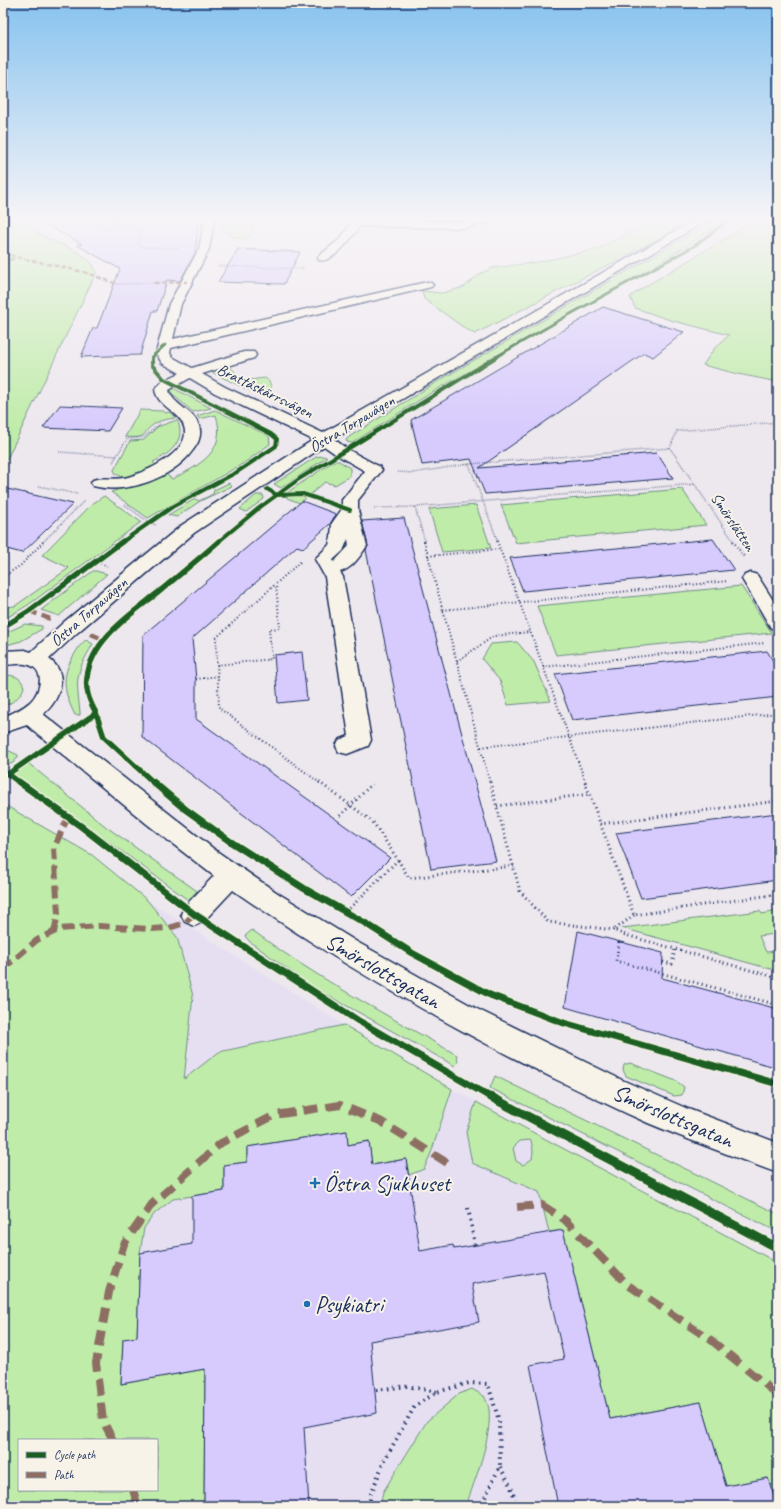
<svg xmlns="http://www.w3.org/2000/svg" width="781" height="1509" font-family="Caveat,sans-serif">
  <rect width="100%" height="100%" fill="#ede7ee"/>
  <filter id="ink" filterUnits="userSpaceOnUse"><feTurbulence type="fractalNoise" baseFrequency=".025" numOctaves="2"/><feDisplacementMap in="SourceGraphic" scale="8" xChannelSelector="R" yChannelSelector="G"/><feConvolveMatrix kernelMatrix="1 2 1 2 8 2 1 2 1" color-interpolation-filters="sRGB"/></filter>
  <g filter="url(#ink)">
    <path fill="#e6dff2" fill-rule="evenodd" d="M3,804L92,855L147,900L344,1025L452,1089L778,1263V1506H3ZM19,1440H157V1490H19Z"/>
    <g fill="#c0eca9" stroke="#6e8e84" fill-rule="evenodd">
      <path d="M3,217H30L32,220L31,226C34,228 36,231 38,233C52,243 94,253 96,273L7,459L3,462Z"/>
      <path d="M222,217H249L253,229L252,234L245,239L236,238L220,229Z"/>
      <path d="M645,217H696L685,225L475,334L463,327L424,299L422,291L442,293L464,287L481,273L493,268L538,262L598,249L632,231Z"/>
      <path d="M720,217H728L696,240L660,262L429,394L352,443L347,442L346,440L349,437L435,383Z"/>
      <path d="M755,217H778V382L738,374L703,365L714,349L729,335L670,320L635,308L630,297L641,289L738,231Z"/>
      <path d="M229,365L242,381L265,378C274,384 274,396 261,396L211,372Z"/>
      <path d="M171,388H173L211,408L193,412L172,394Z"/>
      <path d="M140,410L163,411L166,413L170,412L175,418C168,419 161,420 156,423C139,433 151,439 125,437Z"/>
      <path d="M215,410L269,436L270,444L244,463L148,518L111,492L133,485L163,472L172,479C201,465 227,451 216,415L200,419L197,416Z"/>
      <path d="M177,420C187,440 170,454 153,462L157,466C144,472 130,482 116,474L114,470L130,441L144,440L157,427Z"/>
      <path d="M322,456L327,457L281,488L274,484L316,457Z"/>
      <path d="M334,461H339L350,468V476L335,485L325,482L300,503L287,498L285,494Z"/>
      <path d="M229,483L232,486L200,501L177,517L168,515L195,499L199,501L213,494L214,490Z"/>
      <path d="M682,489L706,525L516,543L501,505Z"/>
      <path d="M256,495H263L264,499L246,512L240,509Z"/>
      <path d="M104,496L141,522L28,605L3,620V607L15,606L69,568L42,555L92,504Z"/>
      <path d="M476,505L491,548L442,552L429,509Z"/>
      <path d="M93,571H96L107,574L59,616L41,610Z"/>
      <path d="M741,586L772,633L556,655L537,606Z"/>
      <path d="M25,624L42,626V629L21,641L3,646V634Z"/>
      <path d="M86,640L93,644C75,674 76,678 80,712V715H75C64,693 60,677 74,655C77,650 81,643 86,640Z"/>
      <path d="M517,642L534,662L551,701L508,705L500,681L482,659L491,644Z"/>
      <path d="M3,675C13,675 21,676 24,687C21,697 13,703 3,706Z"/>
      <path d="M3,748L18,755V757L13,763L3,766Z"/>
      <path d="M28,763L105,826L197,891L188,900C131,858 74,815 15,777L14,773Z"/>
      <path d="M3,804L92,855L147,900L177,937L193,996L184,1079L219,1052L344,1025L452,1089L431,1153L424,1169L409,1175L406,1159L372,1165L369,1141L348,1145L346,1131L247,1147V1162L224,1165V1191L173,1199L155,1213L144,1228L140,1253L137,1337L123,1340L121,1384L205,1369L204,1506H3V1248L4,1235H3ZM19,1440H157V1490H19Z"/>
      <path d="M760,911L762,914L777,911L778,914V940L775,934L759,936L766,952L778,951V971L622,928Z"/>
      <path d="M252,930C316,978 387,1015 457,1055L458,1063L455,1066L313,987L250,942L245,936Z"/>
      <path d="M630,1063L676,1081L684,1087L682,1095L674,1096L626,1076L623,1070L624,1065Z"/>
      <path d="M495,1076L778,1214V1232L490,1088Z"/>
      <path d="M476,1102L778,1263V1506L768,1478L726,1486L701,1402L610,1419L563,1230L549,1232L539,1192L472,1163L466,1132ZM531,1140L533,1151L532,1159L523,1165L516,1161L513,1148L520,1141Z"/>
      <path d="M472,1389L484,1396C486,1400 489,1406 489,1410C492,1438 475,1479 466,1506H380L383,1492L427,1421L459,1394Z"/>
    </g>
    <g fill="#d7cbfd" stroke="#1b2f5e">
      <path d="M31,217H199L195,253L180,281L167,280L157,311H153L140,355L81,357L93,328H97L120,269L77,245L82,244Z"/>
      <path d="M238,249L300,252L284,284L218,282Z"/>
      <path d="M603,307L684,332L653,357L644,353L479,468L657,453L673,478L485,494L471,459L422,465L411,420Z"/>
      <path d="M60,405L122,408L108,431L43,428Z"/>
      <path d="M3,488L73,504L22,553L3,548Z"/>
      <path d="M302,501L336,514L330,524L303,548L297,546L192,639L196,679V719L390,858L351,897L142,737L143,635Z"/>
      <path d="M404,518L496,861L431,869L366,550L368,546L362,521Z"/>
      <path d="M713,539L734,570L523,591L510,558Z"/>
      <path d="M767,651L778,669V697L572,720L555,674Z"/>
      <path d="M302,652L307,700L278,703L274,655Z"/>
      <path d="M778,813V880L641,898L616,833Z"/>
      <path d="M578,931L663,953L662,978L778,1009V1068L565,1007Z"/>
      <path d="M347,1131L348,1145L369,1141L372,1165L406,1159L420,1251L453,1245L454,1249L563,1230L610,1419L701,1402L726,1486L768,1478L777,1506H558L530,1365L564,1359L544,1271L472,1284L479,1322L370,1341L377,1413L304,1427L309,1506H204L205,1369L121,1384L123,1339L137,1337L140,1253L192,1244V1196L224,1191V1165L247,1162V1147Z"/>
    </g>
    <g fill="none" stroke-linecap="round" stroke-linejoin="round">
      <defs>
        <g id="minor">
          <path d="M205,217H215L209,249L181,304L173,339L427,282L431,283L433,285L431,287L427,288L171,348L170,353L172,357L192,368L244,352H254L256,355L254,358L202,374L225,387L323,433L700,217H713L334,439L347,449L380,467L382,470L358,500V510L367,546C360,556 353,568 340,572L343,577L371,740L368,746L347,754L339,752L336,746L339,740L349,736L325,577L315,559L329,545L331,537L332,523L342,509V500L365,471L337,455L324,446L194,533L78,632L49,659C53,662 57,666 59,671C65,686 55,705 43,714L215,850L279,894L357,942L477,1009L622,1080L688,1109L778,1143V1173C735,1157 691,1141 648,1123C616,1109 585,1093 553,1078C442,1023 335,961 233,890L203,922L194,926L185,922L181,914L185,906L214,876L147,824L27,725L3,733V717C13,713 22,709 30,702C42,691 46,667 25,664C18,663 10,665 3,665V651L25,650L31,652L64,622L182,525L313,440L215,393L190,378L169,390C172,406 198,411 200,430C201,438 197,445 193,450C173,478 127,495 93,486L91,483L93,480C103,477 114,480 124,478C143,474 196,451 183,424C177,410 157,406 155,389L163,381L180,373L162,363L156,353L169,304L199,249ZM348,539L349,546L334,562L333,560L343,551Z"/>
          <path d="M356,217H366L364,220L465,222L483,217H501L500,219L465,228L360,226C353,236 333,264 319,260L318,258L319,256L340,239Z"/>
          <path d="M751,573L757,575L778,608V629L771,628L742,579L745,575Z"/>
        </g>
      </defs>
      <use href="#minor" stroke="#1b2f5e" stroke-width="3"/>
      <g stroke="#1b2f5e" stroke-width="1.5" stroke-dasharray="0.5 1.5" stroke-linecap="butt">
        <path d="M83,217L81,218L105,228L127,224"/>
        <path d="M104,217L139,227L141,229L138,245L141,247L180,248"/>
        <path d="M218,266L302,269L303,266"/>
        <path d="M117,284L154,283"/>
        <path d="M670,448L734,542"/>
        <path d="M670,448L677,431L778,422"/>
        <path d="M59,452L117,456"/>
        <path d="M113,462L127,439L144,437L161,423"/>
        <path d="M469,464L498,542"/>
        <path d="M398,472L413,473L469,464L670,448"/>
        <path d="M39,486L77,494"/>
        <path d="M125,505L149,522L156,525"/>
        <path d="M415,507L425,542"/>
        <path d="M374,508L415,507L695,484"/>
        <path d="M43,542L85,500"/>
      </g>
      <g stroke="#1b2f5e" stroke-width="2" stroke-dasharray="1 2.5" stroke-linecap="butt">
        <path d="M424,541L490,783"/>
        <path d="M497,541L586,783"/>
        <path d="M733,541L744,557"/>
        <path d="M428,556L500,549"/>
        <path d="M97,562L107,566"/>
        <path d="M300,562L216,638L219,708L320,783"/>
        <path d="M3,577L21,565L44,541"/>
        <path d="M443,610L728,581"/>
        <path d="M457,661L494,636L530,632"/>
        <path d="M217,665L272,659L269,629L280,628L276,585"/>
        <path d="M543,667L765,643"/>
        <path d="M196,679L218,676"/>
        <path d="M481,747L778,713"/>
      </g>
      <g stroke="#1b2f5e" stroke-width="3" stroke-dasharray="1 3.5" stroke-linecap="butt">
        <path d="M319,782L373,822L398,860L346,912"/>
        <path d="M490,782L520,891L548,922L614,930"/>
        <path d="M585,782L634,915L778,894"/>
        <path d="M497,806L590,794"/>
        <path d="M340,816L372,784"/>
        <path d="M600,824L778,801"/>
        <path d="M398,860L409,878L514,866"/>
        <path d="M634,915L614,930L622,934L778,978"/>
        <path d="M619,942L616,961L778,1005"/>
        <path d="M663,962L672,964L675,949"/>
      </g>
      <g stroke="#1b2f5e" stroke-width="4" stroke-dasharray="1.5 4.5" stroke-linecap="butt">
        <path d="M468,1208L475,1245"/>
        <path d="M376,1390L407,1386L437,1392"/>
        <path d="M500,1467L511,1487L517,1506"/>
        <path d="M369,1506L371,1494L384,1461L415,1406L437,1392L469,1383L488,1384L499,1421L500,1466L481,1506"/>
      </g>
      <use href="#minor" fill="#f7f3e8" fill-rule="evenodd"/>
      <g stroke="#8d6e63" stroke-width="2.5" stroke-dasharray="5 2.5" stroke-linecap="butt">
        <path d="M3,252L16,257L84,272L117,284"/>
        <path d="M3,264L16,257"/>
        <path d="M154,283L187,282"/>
      </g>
      <g stroke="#8d6e63" stroke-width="4.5" stroke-dasharray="9 4.5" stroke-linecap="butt">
        <path d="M29,611L53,620"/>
        <path d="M91,634L105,640"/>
      </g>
      <g stroke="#8d6e63" stroke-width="6" stroke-dasharray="12 6" stroke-linecap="butt">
        <path d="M54,932L58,914L54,848L68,817"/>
        <path d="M3,969L37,940L60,929L99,926L150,929L169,928L185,923L194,914"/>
      </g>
      <g stroke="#8d6e63" stroke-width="8" stroke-dasharray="16 8" stroke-linecap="butt">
        <path d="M517,1207L542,1205L565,1220L628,1285L711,1340L778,1395"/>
        <path d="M113,1440L103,1421L96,1363L109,1292L124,1244L152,1204L221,1143L275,1115L340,1105L380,1121L449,1164"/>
        <path d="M133,1490L138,1506"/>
      </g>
      <defs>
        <g id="cycleway-far4">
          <path d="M152,358L155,354L165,345"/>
          <path d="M494,358L565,317L694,246L733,217"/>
        </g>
        <g id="cycleway-far3">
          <path d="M267,489L277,495L303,494L350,510"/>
          <path d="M122,542L172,507L237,472L276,446L277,439L271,434L164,379L152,365V357"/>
          <path d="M218,542L259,508L299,479L496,357"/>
        </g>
        <g id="cycleway-far2">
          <path d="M3,627L29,611L123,541"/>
          <path d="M96,713L104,737L154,783"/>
          <path d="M4,773L8,774L20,783"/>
          <path d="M8,774L96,713C90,702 85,691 87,678C91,639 133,613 160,591C180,574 200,558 219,541"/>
        </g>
        <g id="cycleway-far1">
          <path d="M19,782L82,827L194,914L357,1020L492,1098"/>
          <path d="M153,782L185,809L231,842L305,889L365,923L412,953L490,995L564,1023L778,1084"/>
        </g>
        <path id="cycleway" d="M491,1097L778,1248"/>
      </defs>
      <use href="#cycleway-far4" stroke="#f7f3e8" stroke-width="4.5"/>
      <use href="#cycleway-far3" stroke="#f7f3e8" stroke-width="5.5"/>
      <use href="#cycleway-far2" stroke="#f7f3e8" stroke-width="8"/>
      <use href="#cycleway-far1" stroke="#f7f3e8" stroke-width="10"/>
      <use href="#cycleway" stroke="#f7f3e8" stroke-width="12"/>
      <use href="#cycleway-far4" stroke="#1b5e20" stroke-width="3"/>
      <use href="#cycleway-far3" stroke="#1b5e20" stroke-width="4"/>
      <use href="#cycleway-far2" stroke="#1b5e20" stroke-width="5.5"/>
      <use href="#cycleway-far1" stroke="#1b5e20" stroke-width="7"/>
      <use href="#cycleway" stroke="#1b5e20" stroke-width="9"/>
    </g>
  </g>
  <linearGradient id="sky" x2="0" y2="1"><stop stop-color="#88c3ef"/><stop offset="0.51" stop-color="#f7f4f7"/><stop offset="1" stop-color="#f7f4f7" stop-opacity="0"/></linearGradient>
  <rect width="781" height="429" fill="url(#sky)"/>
  <g fill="#1f6fb2" stroke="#f7f3e8" stroke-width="1.5">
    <path d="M313 1177h4v4h4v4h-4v4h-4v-4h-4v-4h4z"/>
    <circle cx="307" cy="1304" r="4"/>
  </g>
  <g text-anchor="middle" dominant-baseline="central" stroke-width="4" stroke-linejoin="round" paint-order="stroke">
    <g font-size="16" fill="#1b2f5e" stroke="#f7f3e8">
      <text transform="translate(265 391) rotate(26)">Brattåskärrsvägen</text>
      <text transform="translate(352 424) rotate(-31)">Östra Torpavägen</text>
      <text transform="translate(733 522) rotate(56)">Smörslätten</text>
      <text transform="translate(89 612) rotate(-41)">Östra Torpavägen</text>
    </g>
    <g font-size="23" fill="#1b2f5e" stroke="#f7f3e8">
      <text transform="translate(383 971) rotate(30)">Smörslottsgatan</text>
      <text transform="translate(673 1116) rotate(23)">Smörslottsgatan</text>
    </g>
    <g font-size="23" fill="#1b2f5e" stroke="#f7f3e8" text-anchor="start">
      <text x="324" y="1183">Östra Sjukhuset</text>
      <text x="315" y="1304">Psykiatri</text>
    </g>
  </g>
  <rect width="781" height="1509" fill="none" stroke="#f7f3e8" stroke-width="16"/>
  <rect x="8" y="8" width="765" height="1493" fill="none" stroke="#1b2f5e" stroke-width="1.5" filter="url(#ink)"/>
  <rect x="18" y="1439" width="140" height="52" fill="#f7f3e8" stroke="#9fa5b1"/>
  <rect x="26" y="1452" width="20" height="6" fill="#1b5e20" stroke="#9fa5b1"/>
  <text x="54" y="1459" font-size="12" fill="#1b2f5e">Cycle path</text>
  <rect x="26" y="1472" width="20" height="6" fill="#8d6e63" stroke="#9fa5b1"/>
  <text x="54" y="1479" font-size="12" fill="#1b2f5e">Path</text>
</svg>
